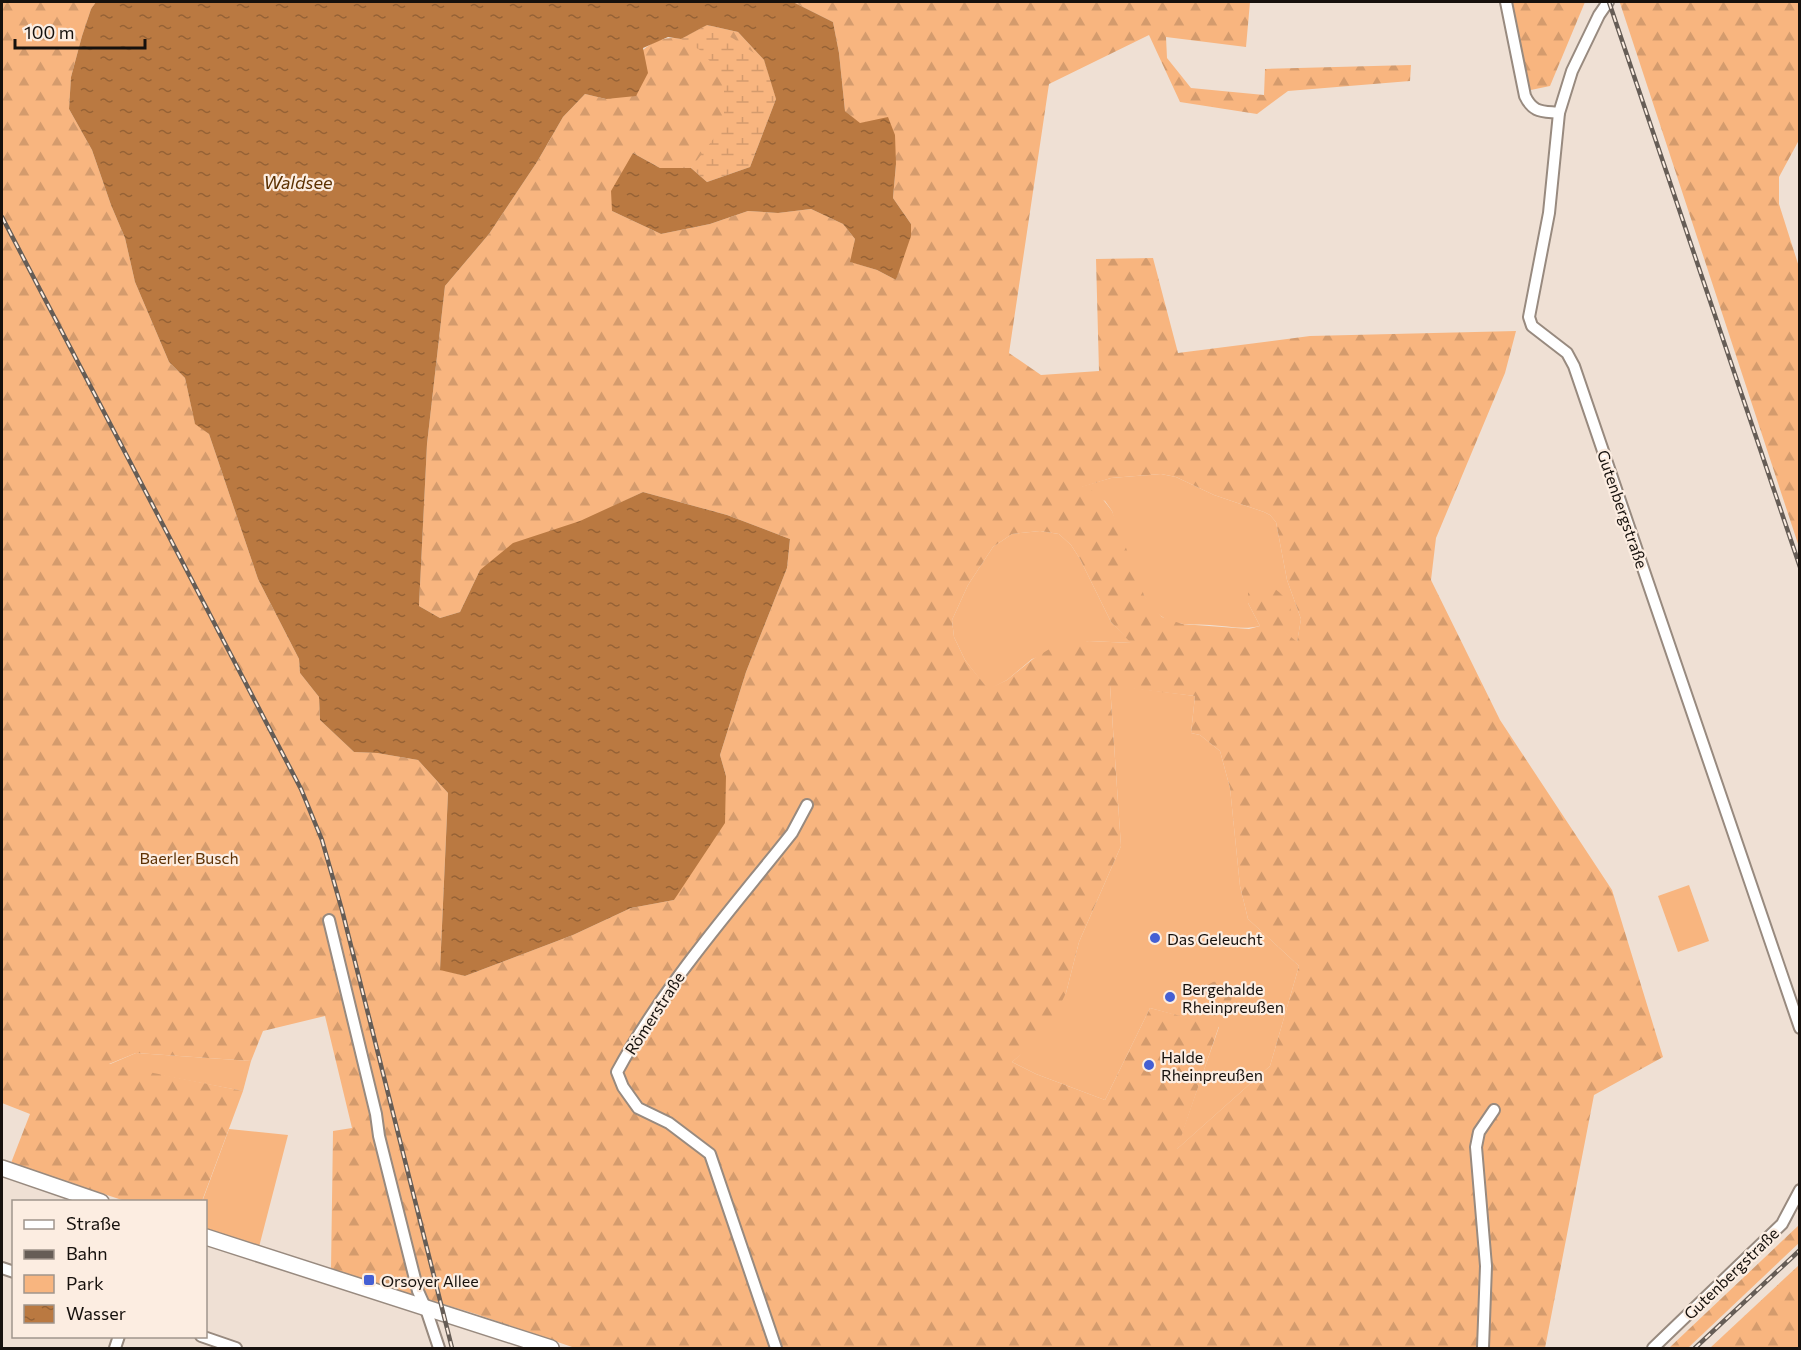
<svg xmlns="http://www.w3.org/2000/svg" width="1801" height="1350" font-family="Commissioner,sans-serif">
  <defs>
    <pattern id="forest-firs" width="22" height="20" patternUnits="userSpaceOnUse" patternTransform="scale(1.5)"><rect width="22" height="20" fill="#f8b57f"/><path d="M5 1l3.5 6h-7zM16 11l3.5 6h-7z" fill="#d49b6d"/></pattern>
    <pattern id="wetland-marsh" width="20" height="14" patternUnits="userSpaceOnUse" patternTransform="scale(1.5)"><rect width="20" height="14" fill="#f8b57f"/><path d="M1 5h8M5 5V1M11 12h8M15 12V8" fill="none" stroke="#d49b6d"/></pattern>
    <pattern id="water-ripples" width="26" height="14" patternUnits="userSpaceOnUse" patternTransform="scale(1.5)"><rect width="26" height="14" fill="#ba7941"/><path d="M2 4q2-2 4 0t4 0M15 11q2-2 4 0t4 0" fill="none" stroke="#966235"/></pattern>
  </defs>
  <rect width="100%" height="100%" fill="#efe0d4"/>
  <g fill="#f8b57f">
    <path d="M1161,474L1176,477L1214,495L1264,512L1270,515L1276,522L1287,580L1301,619L1297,643L1283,631L1266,594L1248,603L1260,626C1244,630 1227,626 1210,625C1196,624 1181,626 1168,620C1140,608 1120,540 1112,511L1105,501L1080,487L1111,478Z"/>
    <path d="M1040,531L1059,534L1071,545L1080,559L1111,622L1132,643L1089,641L1032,659L1007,680L988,690L965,660L954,637L952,620L968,585L993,547L1012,534Z"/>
    <path d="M1110,685L1195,696L1191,733L1200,735L1220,751L1230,788L1240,886L1248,919L1299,966L1270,1066L1176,1150L1219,1027L1150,1008L1105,1100L1036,1074L1012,1062L1020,1055L1066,993L1079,942L1121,846Z"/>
    <path d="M1689,885L1709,941L1678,952L1658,896Z"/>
    <path d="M136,1053L251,1061L243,1091L108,1065Z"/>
    <path d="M229,1129L288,1135L259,1247L206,1229V1202H202Z"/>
  </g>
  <g fill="url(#forest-firs)" fill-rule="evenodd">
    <path d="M2,2H96L91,9L82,36L71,77L69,109L92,150L111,205L125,238L135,282L169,362L185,378L195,423L209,434L258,579L299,659L300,673L319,697L320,720L354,752L377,753L418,760L448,793L440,969L465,976L573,935L631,908L674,900L726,776L720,755L746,672L787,568L790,539L727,515L643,492L480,570L460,612L440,618L419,606L427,444L445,286L489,234L537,162L563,117L585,94L606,99C625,73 644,31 681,39L707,25L738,32L764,60L776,99L691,168H660L633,153L612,211L661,234L710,224L748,211L778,213L811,209L843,224L855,239L851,262L877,270L896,280L911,224L893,198L896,164L859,123L845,111L839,53L833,22L793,2H1250L1246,47L1166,37L1167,58L1191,88L1264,95L1265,69L1411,65L1410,81L1288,91L1257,114L1180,102L1149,35L1049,84L1009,353L1041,375L1099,371L1096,259L1153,258L1178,353L1310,336L1516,331L1505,373L1436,538L1431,580L1500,720L1612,890L1663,1057L1594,1095L1545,1348H575L476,1314L331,1270L333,1131L352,1128L325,1016L263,1031L251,1061L136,1053L109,1064L243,1091L202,1201H125L11,1163L30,1114L2,1103ZM1161,474L1176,477L1214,495L1264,512L1270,515L1276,522L1287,580L1301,619L1297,642L1284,631L1292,621C1292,606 1287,598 1275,589L1266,594L1254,588L1248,593V603L1260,626L1249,629L1182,624L1162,617L1144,595L1112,511L1098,493L1082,487L1111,478ZM1040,531L1059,534L1071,545L1080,559L1111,622L1131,643L1089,641L1056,645L1033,659L1007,680L988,689L965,660L954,637L952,620L968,585L993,547L1012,534ZM1110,686L1195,696L1191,733L1200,735L1220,751L1230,788L1240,886L1248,919L1299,966L1270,1066L1177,1149L1219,1026L1150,1008L1105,1100L1036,1074L1012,1062L1045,1035L1066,993L1079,942L1121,846Z"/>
    <path d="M1508,2H1585L1550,86L1526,91Z"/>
    <path d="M1621,2H1799V140L1779,177V204L1799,267V547L1620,3Z"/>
    <path d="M1220,981L1229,987L1233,994L1227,1012L1215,1016L1209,1012L1202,1001L1206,986L1213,982Z"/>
    <path d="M1799,1225V1243L1688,1348H1669Z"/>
    <path d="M1799,1265V1348H1710Z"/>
  </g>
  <path fill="url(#wetland-marsh)" d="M707,25L734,39L764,60L776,99L750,167L707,182L691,168L724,125V77L700,50L681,39Z"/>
  <path fill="url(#water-ripples)" d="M96,2H793L833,22L839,53L845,111L860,123L888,117L895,135L896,164L893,198L911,224V236L896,280L877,270L850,262L855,239L843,224L811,209L778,213L748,211L710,224L661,234L612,211L611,191L633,153L660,168H691L707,182L750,167L776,99L764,60L738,32L707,25L681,39L668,37L643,48L648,73L636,96L606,99L585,94L563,117L537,162L489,234L445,286L427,444L419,606L440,618L460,612L480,570L513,543L580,521L643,492L727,515L790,539L787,568L746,672L720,755L726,776L725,823L674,900L631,908L573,935L465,976L440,970L448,793L418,760L377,753L354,752L320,720L319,697L300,673L299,659L258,579L209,434L195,424L185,378L169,362L135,282L125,238L111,205L92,150L69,109L71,77L82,36L91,9Z"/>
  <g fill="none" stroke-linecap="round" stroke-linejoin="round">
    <defs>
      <g id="minor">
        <path d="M1506,2L1525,96C1533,113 1542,111 1559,113"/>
        <path d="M1608,2L1599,15L1572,71L1559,113L1549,213L1529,317L1532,326L1567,353L1574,366L1800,1028"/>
        <path d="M329,920L376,1114L379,1136L418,1291L426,1309L439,1348"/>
        <path d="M2,1268L14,1272"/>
        <path d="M201,1336L236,1348"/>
        <path d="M115,1348L119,1336"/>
        <path d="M776,1348L710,1154L669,1123L638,1108L623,1087L617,1072C664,985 731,910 792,833L807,805"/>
        <path d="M1483,1348L1486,1266L1476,1147L1479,1132L1494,1110"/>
        <path d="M1653,1348L1782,1224L1800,1190"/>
      </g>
      <g id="primary">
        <path d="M2,1168L101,1202"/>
        <path d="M206,1237L551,1348"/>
      </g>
    </defs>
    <use href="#minor" stroke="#988a7f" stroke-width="14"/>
    <use href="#primary" stroke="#988a7f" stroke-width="18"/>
    <use href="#minor" stroke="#fff" stroke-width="10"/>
    <use href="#primary" stroke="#fff" stroke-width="15"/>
    <defs>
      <g id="rail">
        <path d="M1609,2L1800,567"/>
        <path d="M2,217L301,789L322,840L342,910L452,1348"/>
        <path d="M1695,1348L1800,1250"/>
      </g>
    </defs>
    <use href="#rail" stroke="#665d56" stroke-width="4.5"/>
    <use href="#rail" stroke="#fcede1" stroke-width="2" stroke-dasharray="7" stroke-linecap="butt"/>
  </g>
  <g fill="#455fd3" stroke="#fcede1" stroke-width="2">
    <circle cx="1155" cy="938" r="6"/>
    <circle cx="1170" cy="997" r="6"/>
    <circle cx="1149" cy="1065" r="6"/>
    <rect x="363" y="1274" width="12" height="12" rx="3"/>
  </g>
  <g text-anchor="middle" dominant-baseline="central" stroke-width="4.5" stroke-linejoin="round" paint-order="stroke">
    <g font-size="16" fill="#16110d" stroke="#fcede1">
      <text transform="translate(1623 509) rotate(71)">Gutenbergstraße</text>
      <text transform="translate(654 1013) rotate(-57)">Römerstraße</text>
      <text transform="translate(1731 1273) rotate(-44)">Gutenbergstraße</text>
    </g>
    <g font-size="16" fill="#5e3204" stroke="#fcede1">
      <text x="189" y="857">Baerler Busch</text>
    </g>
    <g font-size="16" fill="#16110d" stroke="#fcede1" text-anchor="start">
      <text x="1167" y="938">Das Geleucht</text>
      <text x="1182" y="988">Bergehalde<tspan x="1182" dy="18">Rheinpreußen</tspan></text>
      <text x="1161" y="1056">Halde<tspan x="1161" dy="18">Rheinpreußen</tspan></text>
      <text x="381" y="1280">Orsoyer Allee</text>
    </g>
    <g font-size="18" font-style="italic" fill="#5c3102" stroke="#fcede1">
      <text x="298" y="182">Waldsee</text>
    </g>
  </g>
  <rect width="1801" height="1350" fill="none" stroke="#16110d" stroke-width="6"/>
  <rect x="12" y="1200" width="195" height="138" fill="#fcede1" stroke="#a0958c" stroke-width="1.5"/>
  <rect x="24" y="1220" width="30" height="9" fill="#ffffff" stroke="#a0958c" stroke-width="1.5"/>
  <text x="66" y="1230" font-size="18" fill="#16110d">Straße</text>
  <rect x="24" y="1250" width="30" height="9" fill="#665d56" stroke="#a0958c" stroke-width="1.5"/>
  <text x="66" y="1260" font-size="18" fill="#16110d">Bahn</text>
  <rect x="24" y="1275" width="30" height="18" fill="#f8b57f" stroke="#a0958c" stroke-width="1.5"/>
  <text x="66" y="1290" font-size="18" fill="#16110d">Park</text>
  <rect x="24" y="1305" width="30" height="18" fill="url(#water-ripples)" stroke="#a0958c" stroke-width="1.5"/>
  <text x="66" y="1320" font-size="18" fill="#16110d">Wasser</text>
  <path d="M15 39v9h130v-9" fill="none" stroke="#16110d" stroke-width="3"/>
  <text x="24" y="39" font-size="18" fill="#16110d" stroke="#fcede1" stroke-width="4.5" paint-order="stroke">100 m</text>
</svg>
